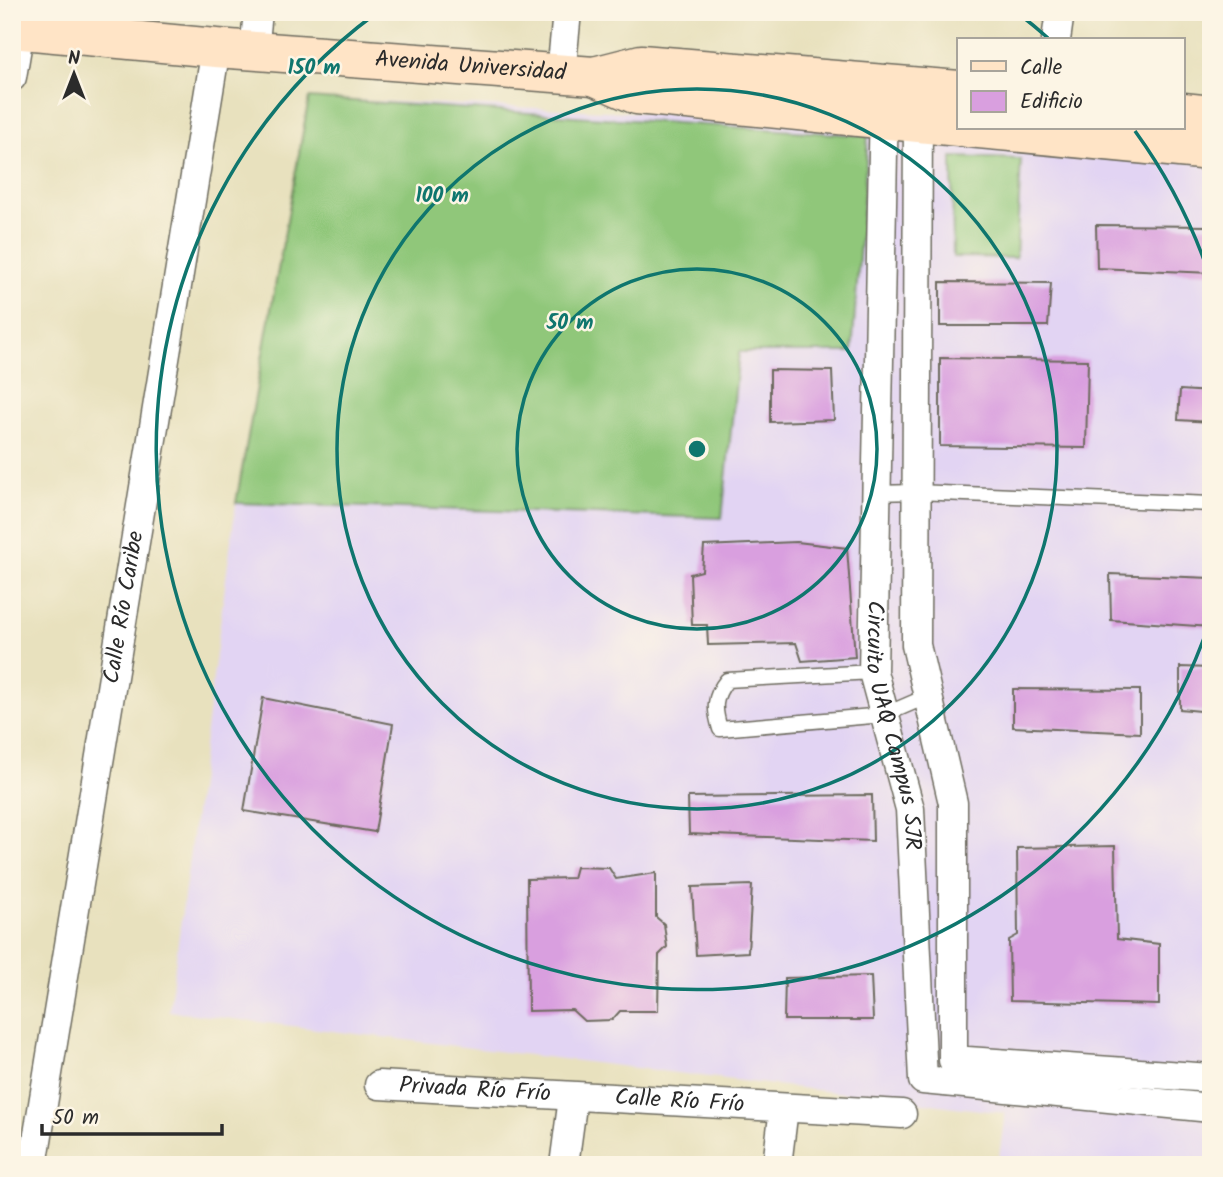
<svg xmlns="http://www.w3.org/2000/svg" width="1223" height="1177" font-family="Kalam,sans-serif">
  <rect width="100%" height="100%" fill="#fcf5e5"/>
  <filter id="ink" filterUnits="userSpaceOnUse"><feTurbulence type="fractalNoise" baseFrequency=".0143" numOctaves="2"/><feDisplacementMap in="SourceGraphic" scale="14" xChannelSelector="R" yChannelSelector="G"/><feConvolveMatrix kernelMatrix="1 2 1 2 8 2 1 2 1" color-interpolation-filters="sRGB"/></filter>
  <filter id="wash" filterUnits="userSpaceOnUse"><feTurbulence type="fractalNoise" baseFrequency=".00686" numOctaves="4" result="noise"/><feDisplacementMap in="SourceGraphic" scale="28" xChannelSelector="R" yChannelSelector="G"/><feGaussianBlur stdDeviation="1.57" result="paint"/><feColorMatrix in="noise" values="0 0 0 0 0 0 0 0 0 0 0 0 0 0 0 0 0 1.4 0 .05"/><feComposite in="paint" operator="in"/></filter>
  <g filter="url(#wash)">
    <rect width="100%" height="100%" fill="#e8e1be"/>
    <path fill="#e2d4f3" d="M309,98L855,122L1211,159V1165H998L1005,1113L169,1011L236,503Z"/>
    <g fill="#90c77a" stroke="#5e7952" stroke-width="2">
      <path d="M309,98L868,136L852,352H739L722,518L236,503Z"/>
      <path d="M952,157L1021,159L1016,258L953,257Z"/>
    </g>
    <g id="blocks">
      <g fill="#d99fdf">
        <path d="M1096,225L1211,226V273L1097,268Z"/>
        <path d="M940,282L1051,283L1048,326H940Z"/>
        <path d="M940,358L1088,360L1086,448L940,446Z"/>
        <path d="M770,370L832,371L834,420L770,422Z"/>
        <path d="M1180,390L1211,392V422L1178,420Z"/>
        <path d="M797,542L847,548L855,657L802,661L796,643L708,645L707,625H692L690,574L702,571L704,546Z"/>
        <path d="M1110,574L1211,578V627L1111,620Z"/>
        <path d="M1180,667L1211,668V712L1180,709Z"/>
        <path d="M1013,689L1140,690V733L1013,727Z"/>
        <path d="M263,698L393,724L375,832L244,811Z"/>
        <rect x="1208" y="754" width="3" height="19"/>
        <path d="M872,795L873,841L689,834L688,797Z"/>
        <path d="M1115,846L1117,939L1159,944V1005L1010,1001L1009,940L1018,935L1017,848Z"/>
        <path d="M576,867L609,868L616,879L656,873V917L664,924L667,947L659,955L658,1011H620L612,1020L584,1021L572,1010L528,1011L527,879L573,878Z"/>
        <path d="M752,885L748,952L696,955L692,887Z"/>
        <path d="M871,976L873,1020H784L785,978Z"/>
      </g>
    </g>
  </g>
  <g filter="url(#ink)">
    <use href="#blocks" fill-opacity="0" stroke="#6d6b5e" stroke-width="2"/>
    <g fill="none" stroke-linecap="round" stroke-linejoin="round">
      <defs>
        <g id="lane">
          <path d="M876,493L916,492L1211,504"/>
          <path d="M873,672L727,680C713,697 714,709 720,729L884,715L928,696"/>
        </g>
        <g id="street">
          <path d="M1056,40L1060,12"/>
          <path d="M254,51L258,12"/>
          <path d="M561,74L567,12"/>
          <path d="M12,77L20,29"/>
          <path id="s1" d="M884,100L873,672L910,809L923,1080L1211,1108"/>
          <path d="M918,106L916,645L953,803V1060L1211,1078"/>
          <path id="s2" d="M379,1085L902,1114"/>
          <path id="s3" d="M33,1165L216,48"/>
          <path d="M564,1165L573,1098"/>
          <path d="M777,1165L784,1108"/>
        </g>
        <g id="secondary">
          <path id="s4" d="M12,29L216,48L594,76L641,64L959,90"/>
          <path d="M594,76L637,95L959,127"/>
          <path d="M1183,112L1211,115"/>
          <path d="M968,128L1211,151"/>
        </g>
      </defs>
      <use href="#lane" stroke="#6d6b5e" stroke-width="17"/>
      <use href="#street" stroke="#6d6b5e" stroke-width="31"/>
      <use href="#secondary" stroke="#6d6b5e" stroke-width="41"/>
      <use href="#lane" stroke="#fff" stroke-width="14"/>
      <use href="#street" stroke="#fff" stroke-width="28"/>
      <use href="#secondary" stroke="#ffe4c6" stroke-width="38"/>
    </g>
  </g>
  <g fill="none" stroke="#0f766e" stroke-width="3.5">
    <circle cx="697" cy="449" r="180"/>
    <circle cx="697" cy="449" r="360"/>
    <path d="M1210 621A541 541 0 1 1 375 14M1019 14A541 541 0 0 1 1048 38M1135 131A541 541 0 0 1 1210 277"/>
  </g>
  <g text-anchor="middle" dominant-baseline="central" stroke-width="5" stroke-linejoin="round" paint-order="stroke">
    <g font-size="23" fill="#2b2b2b" stroke="#fcf5e5">
      <text stroke="none"><textPath href="#s4" startOffset="460">Avenida Universidad</textPath></text>
      <text stroke="none"><textPath href="#s3" startOffset="565">Calle Río Caribe</textPath></text>
      <text stroke="none"><textPath href="#s1" startOffset="628">Circuito UAQ Campus SJR</textPath></text>
      <text stroke="none"><textPath href="#s2" startOffset="96">Privada Río Frío</textPath></text>
      <text stroke="none"><textPath href="#s2" startOffset="301">Calle Río Frío</textPath></text>
    </g>
  </g>
  <circle cx="697" cy="449" r="10" fill="#0f766e" stroke="#fcf5e5" stroke-width="3.5"/>
  <g font-size="21" text-anchor="middle" font-weight="bold" fill="#0f766e" stroke="#fcf5e5" stroke-width="5" stroke-linejoin="round" paint-order="stroke">
    <text x="314" y="74">150 m</text>
    <text x="442" y="202">100 m</text>
    <text x="570" y="329">50 m</text>
  </g>
  <rect width="1223" height="1177" fill="none" stroke="#fcf5e5" stroke-width="42"/>
  <rect x="957" y="38" width="228" height="91" fill="#fcf5e5" stroke="#a8a49b" stroke-width="2"/>
  <rect x="971" y="61" width="35" height="10" fill="#ffe4c6" stroke="#a8a49b" stroke-width="2"/>
  <text x="1020" y="74" font-size="21" fill="#2b2b2b">Calle</text>
  <rect x="971" y="91" width="35" height="21" fill="#d99fdf" stroke="#a8a49b" stroke-width="2"/>
  <text x="1020" y="108" font-size="21" fill="#2b2b2b">Edificio</text>
  <g transform="translate(74 74)" stroke="#fcf5e5" stroke-width="5" paint-order="stroke">
  <path d="M0-5L12 26L0 18L-12 26Z" fill="#2b2b2b"/>
  <text y="-10" font-size="19" font-weight="bold" text-anchor="middle" fill="#2b2b2b">N</text>
  </g>
  <path d="M42 1124v10h180v-10" fill="none" stroke="#2b2b2b" stroke-width="3.5"/>
  <text x="52" y="1124" font-size="21" fill="#2b2b2b" stroke="#fcf5e5" stroke-width="5" paint-order="stroke">50 m</text>
</svg>
